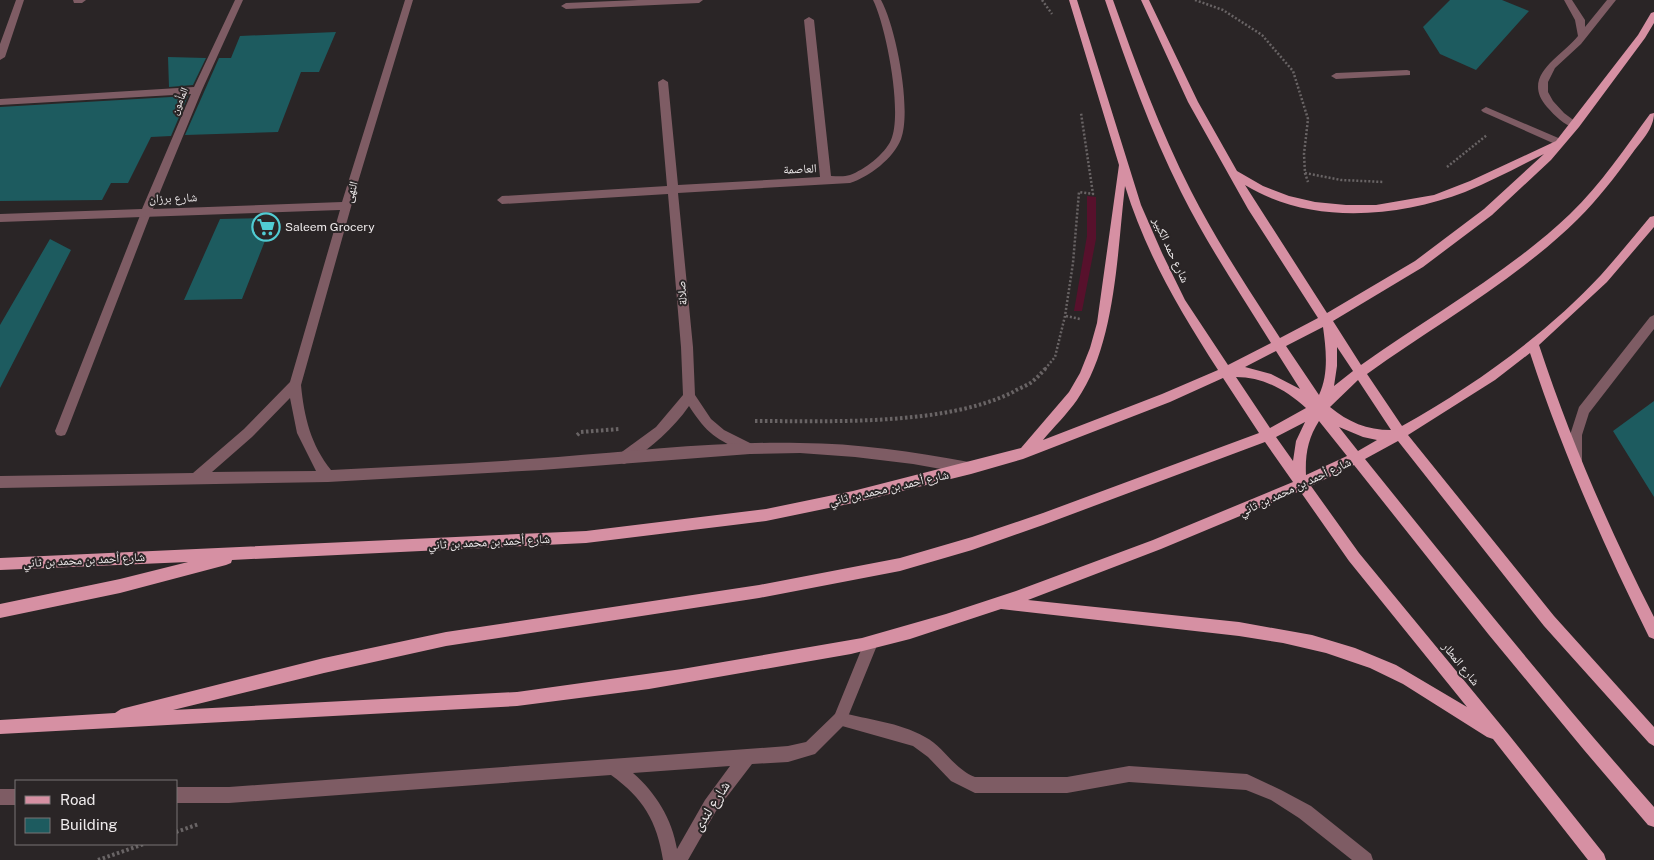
<svg xmlns="http://www.w3.org/2000/svg" width="1654" height="860" font-family="'Public Sans','Noto Naskh Arabic',sans-serif">
	<style>
		.green { fill: #57112c }
		.building { fill: #1d5b5f }
		.lines { fill: none; stroke-linecap: round; stroke-linejoin: round }
		.path-far1 { stroke: #696465; stroke-width: 2.5; stroke-dasharray: 2 2; stroke-linecap: butt }
		.path { stroke: #696465; stroke-width: 4; stroke-dasharray: 2.5 2.5; stroke-linecap: butt }
		.service { fill: #7e5c64; fill-rule: evenodd }
		.minor { fill: #7e5c64; fill-rule: evenodd }
		.primary { fill: #d690a3; fill-rule: evenodd }
		.labels { text-anchor: middle; stroke-width: 4; stroke-linejoin: round; paint-order: stroke }
		.far-street-label { font-size: 11px; fill: #efebec; stroke: #2a2526 }
		.street-label { font-size: 12px; fill: #efebec; stroke: #2a2526 }
		.poi-label { font-size: 12px; fill: #efebec; stroke: #2a2526; text-anchor: start }
		.near-street-label { font-size: 15px; fill: #efebec; stroke: #2a2526 }
	</style>
	<rect width="100%" height="100%" fill="#2a2526"/>
	<path class="green" d="M1087,196L1096,197V239L1082,311H1074L1087,236Z"/>
	<path class="building" d="M1450,0H1502L1529,11L1476,70L1440,54L1423,27Z
		M336,32L319,72H301L278,132L185,135L219,58H231L240,36Z
		M168,57L206,58L193,85L169,87Z
		M188,96L171,136L151,137L128,183H111L102,200L0,201V107Z
		M274,218L242,299L184,300L220,219Z
		M50,239L71,250L0,388V325Z
		M1654,401V497L1613,431Z"/>
	<g class="lines">
		<path class="path-far1" d="M1042,0L1052,14
			M1195,0L1223,10L1262,35L1293,71L1308,119L1304,154L1305,173L1308,182
			M1447,167L1487,135
			M1305,173L1341,180L1384,182
			M1066,316L1080,319
			M1045,369L1055,357L1065,316L1073,263L1079,192L1093,194L1081,113"/>
		<path class="path" d="M755,421C831,421 944,426 1013,392C1019,388 1027,386 1033,381C1038,377 1042,372 1047,367
			M577,435L581,432L619,429
			M176,832L199,824
			M98,860L144,844"/>
		<path class="service" d="M16,0H24L5,57L0,60V44Z
			M638,0H703L699,3L566,9L561,6L566,3Z
			M873,0H881C896,27 912,110 901,139C894,158 869,177 850,183L678,193L693,347L695,395L711,419L724,430L754,445L756,449L754,453L750,454L746,453C715,438 708,435 689,406C673,429 652,447 629,462L624,464L619,462L618,458L619,454L656,427L683,395L681,347L668,194L502,204L497,200L502,196L667,186L658,82L663,79L668,82L678,185L820,177L804,20L809,17L814,20L831,176C837,176 844,177 850,175C864,170 885,154 891,140C903,113 886,26 873,0Z
			M1407,70L1410,71V75L1336,79L1331,76L1336,73Z
			M1486,107L1563,140L1564,142L1559,146L1555,144L1483,112L1481,110Z
			M146,209L151,213L67,431L65,435L61,436L57,435L55,431L141,213Z
			M840,712C868,720 899,722 925,737C944,747 954,769 975,777H1067L1129,766L1247,774L1281,790L1311,806L1371,854L1373,860H1352L1299,818L1271,800L1246,790L1129,782L1067,793H975L951,781L928,757L913,746L835,724L833,719L835,714Z"/>
		<path class="minor" d="M73,0H86L82,3H74Z
			M235,0H243L202,90L153,209L342,202L405,0H413L358,182L301,385C304,417 311,445 331,470C407,466 482,463 558,457C638,451 720,441 800,443C857,443 913,452 969,462L974,464L975,468L974,472L969,474L913,464L855,457L800,453L750,454L541,470L328,482L0,488V476L193,473L244,429L290,382L340,210L0,222V214L142,209L191,94L0,105V99L194,87ZM290,398L297,433L316,471L212,472L252,437Z
			M1564,0H1572L1585,20V27L1607,0H1616L1581,44L1555,68L1548,82V92L1553,101L1564,113L1580,125L1575,128C1564,125 1555,116 1547,107C1520,76 1561,57 1578,36L1575,20Z
			M1654,315V329L1589,413L1582,435V461L1581,465L1576,467L1571,465L1570,461V435L1579,407L1650,317Z
			M871,636L876,638L878,643L845,724L815,754L788,762L752,764L716,811L688,860H663C657,821 643,798 611,775L229,803H176V787H229L788,746L806,742L835,714L866,638ZM730,766L705,800L677,849C672,819 656,793 633,773Z
			M0,789H16V805H0Z"/>
		<path class="primary" d="M1069,0H1077L1141,205L1162,253L1185,300L1228,365L1271,343C1240,293 1207,244 1181,192C1150,130 1127,65 1105,0H1113C1136,65 1160,130 1191,191C1217,242 1249,290 1280,338L1318,318L1248,209L1188,102L1141,0H1149L1198,102L1237,171L1263,186L1289,196L1315,202L1346,205H1376L1434,195L1470,181L1556,141L1638,35L1651,13L1654,12V23L1645,38L1579,127L1551,160L1492,215L1423,267L1333,321L1361,365C1431,315 1508,273 1570,214C1601,184 1625,148 1650,114L1654,113C1654,129 1641,141 1631,155C1615,177 1598,199 1578,219C1516,280 1438,323 1367,374L1402,426C1474,386 1545,335 1601,275C1618,256 1634,236 1650,217L1654,216V227L1607,282L1539,345C1570,439 1609,529 1654,617V639L1649,637C1603,544 1562,451 1530,353L1495,380L1408,435L1554,616L1654,727V746L1649,743L1544,626L1398,441L1365,459C1460,577 1554,694 1654,807V827L1648,825L1584,750L1489,635L1354,465L1311,486L1359,553L1509,735L1604,854L1606,860H1588L1493,739L1487,737L1403,684L1370,668L1326,653L1283,643L1239,636L1001,609L910,639L851,654L649,689L517,706L0,734V720L115,713L121,709L324,658L446,632L759,585L900,558L972,537L1043,513L1259,433L1223,378L1170,402L1023,459L971,474L853,503L766,521L586,543L232,560L231,563L226,565L120,593L0,618V604L120,579L188,562L0,570V558L586,531L766,509L853,491L1021,448L1069,392L1080,373L1090,348L1097,323L1119,165ZM1544,154L1484,209L1415,261L1327,313L1245,185C1310,225 1396,218 1465,192C1492,181 1518,167 1544,154ZM1125,186C1146,254 1180,311 1218,370L1162,394L1043,440C1054,427 1067,414 1077,400C1116,344 1117,252 1125,186ZM1323,327C1326,349 1329,374 1319,395L1286,346ZM1337,347L1353,371L1334,386L1337,366ZM1276,351L1300,389L1271,374L1245,367ZM1236,377C1263,377 1286,390 1306,408L1270,428ZM1358,380L1391,430C1367,430 1348,422 1330,407ZM1319,421L1347,456L1306,475C1305,455 1308,438 1319,421ZM1305,422L1296,441L1293,461L1276,437ZM1339,427L1363,437L1377,440L1358,451ZM1265,442L1293,482L1153,540L1016,591L946,614L862,638L682,669L517,692L173,710L324,673L446,646L759,598L900,571L972,550L1043,525ZM1300,491L1349,561L1467,707L1396,665L1355,648L1312,635L1239,622L1028,600L1161,549Z"/>
	</g>
	<defs>
		<g id="supermarket-ring" transform="scale(1.4375)"><circle r="9.5" fill="#2a2526" stroke="#51ccd3" stroke-width="1.5"/><path d="M-6-5.5h2.5l.6 2H6L4.5 2H-2.5L-4.4-4H-6ZM-1.5 3.2a1.3 1.3 0 1 0 .1 0ZM3 3.2a1.3 1.3 0 1 0 .1 0Z" fill="#51ccd3"/></g>
	</defs>
	<g fill-rule="evenodd">
		<use href="#supermarket-ring" x="266" y="227"/>
	</g>
	<g class="labels">
		<g class="far-street-label">
			<text transform="translate(179 101) rotate(-67)" y="4">المأمون</text>
		</g>
		<g class="street-label">
			<text transform="translate(800 169) rotate(-3)" y="4">العاصمة</text>
			<text transform="translate(351 192) rotate(-74)" y="4">النهى</text>
			<text transform="translate(173 198) rotate(-2)" y="4">شارع برزان</text>
			<text transform="translate(1171 250) rotate(65)" y="4">شارع حمد الكبير</text>
			<text transform="translate(682 293) rotate(-95)" y="4">صلالة</text>
			<text transform="translate(1295 487) rotate(-25)" y="4">شارع أحمد بن محمد بن ثاني</text>
			<text transform="translate(889 488) rotate(-13)" y="4">شارع أحمد بن محمد بن ثاني</text>
			<text transform="translate(489 542) rotate(-3)" y="4">شارع أحمد بن محمد بن ثاني</text>
			<text transform="translate(84 560) rotate(-3)" y="4">شارع أحمد بن محمد بن ثاني</text>
			<text transform="translate(1461 664) rotate(51)" y="4">شارع المطار</text>
		</g>
		<g class="poi-label">
			<text x="285" y="231">Saleem Grocery</text>
		</g>
		<g class="near-street-label">
			<text transform="translate(711 806) rotate(-57)" y="5">شارع لندى</text>
		</g>
	</g>
	<rect x="15" y="780" width="162" height="65" fill="#2a2526" stroke="#797475"/>
	<rect x="25" y="796" width="25" height="8" fill="#d690a3" stroke="#797475"/>
	<text x="60" y="805" font-size="15" fill="#efebec">Road</text>
	<rect x="25" y="818" width="25" height="15" fill="#1d5b5f" stroke="#797475"/>
	<text x="60" y="830" font-size="15" fill="#efebec">Building</text>
</svg>
